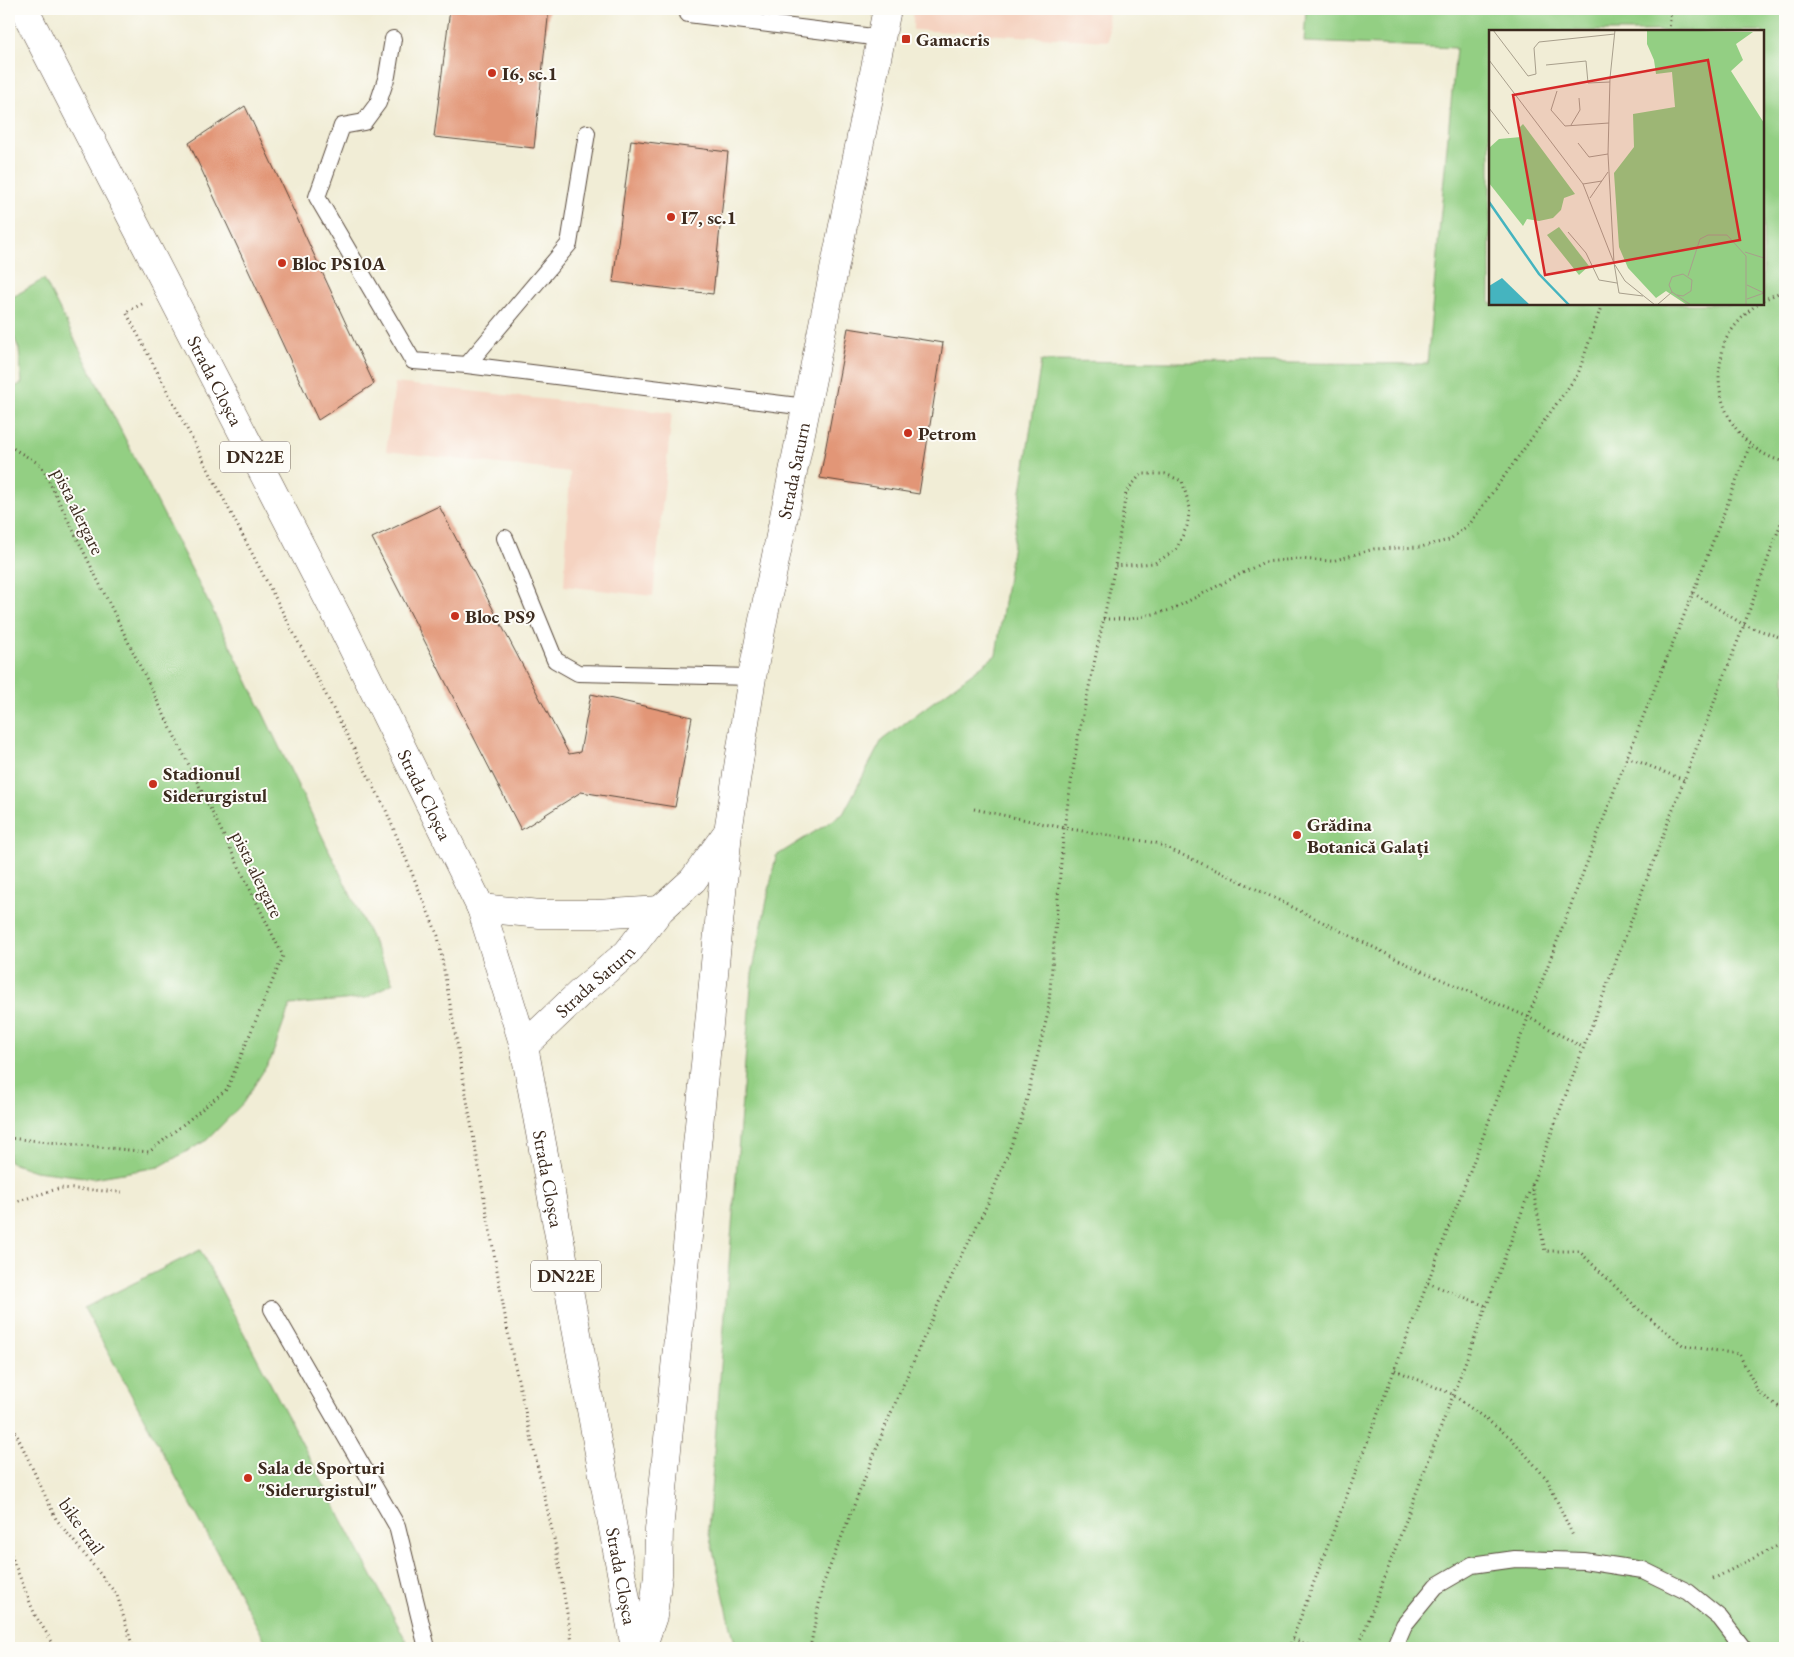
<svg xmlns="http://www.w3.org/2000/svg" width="1794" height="1657" font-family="'EB Garamond',serif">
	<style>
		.built { fill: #f5d3c1 }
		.green { fill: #93cf83; stroke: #677c50; fill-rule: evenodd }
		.building { fill: #e29677 }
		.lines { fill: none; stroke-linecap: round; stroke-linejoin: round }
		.service-casing { stroke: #56473a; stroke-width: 18 }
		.tertiary-casing { stroke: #56473a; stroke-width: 29 }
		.primary-casing { stroke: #56473a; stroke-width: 29 }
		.path { stroke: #56473a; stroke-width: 3; stroke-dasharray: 1 4; stroke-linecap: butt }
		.service { stroke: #fff; stroke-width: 16 }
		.tertiary { stroke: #fff; stroke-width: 28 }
		.primary { stroke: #fff; stroke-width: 28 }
		.poi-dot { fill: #c8321e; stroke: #fdfcf7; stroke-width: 2 }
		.labels { text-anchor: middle; stroke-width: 4; stroke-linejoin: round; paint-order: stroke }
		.shield { fill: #fdfcf7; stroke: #75695f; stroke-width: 1 }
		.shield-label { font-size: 18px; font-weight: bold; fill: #3b2a1e }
		.poi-label { font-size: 19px; font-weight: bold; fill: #3b2a1e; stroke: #fdfcf7; text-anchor: start }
		.street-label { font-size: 19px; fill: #3b2a1e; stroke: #fdfcf7 }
		.inset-river { fill: none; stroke: #45b4bf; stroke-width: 2.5 }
		.inset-road { fill: none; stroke: #a89f8c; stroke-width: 1 }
		.view { fill: #d62828; fill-opacity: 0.15; stroke: #d62828; stroke-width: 2.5 }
		.inset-edge { fill: none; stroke: #3b2a1e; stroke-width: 2.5 }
	</style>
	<rect width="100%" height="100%" fill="#fdfcf7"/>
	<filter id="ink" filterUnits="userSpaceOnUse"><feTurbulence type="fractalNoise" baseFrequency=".02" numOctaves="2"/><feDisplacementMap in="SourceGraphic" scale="10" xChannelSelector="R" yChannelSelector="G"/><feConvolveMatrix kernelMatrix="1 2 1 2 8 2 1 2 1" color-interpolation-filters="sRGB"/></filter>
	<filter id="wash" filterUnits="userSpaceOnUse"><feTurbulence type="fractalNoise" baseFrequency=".0096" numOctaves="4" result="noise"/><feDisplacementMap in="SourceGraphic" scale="20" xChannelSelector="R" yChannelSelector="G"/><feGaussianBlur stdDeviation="1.12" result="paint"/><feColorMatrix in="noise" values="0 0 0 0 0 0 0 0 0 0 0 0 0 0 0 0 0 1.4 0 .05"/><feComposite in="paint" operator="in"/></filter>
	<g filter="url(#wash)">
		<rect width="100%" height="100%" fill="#f1edd6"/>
		<path class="built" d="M913,9H1108L1109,41L913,30Z
			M395,383L672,413L653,596L564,586L570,472L386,451Z"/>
		<path class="green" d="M1306,9H1785V1648H736L708,1529L752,974L776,856L843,814L882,740L996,655L1041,361L1427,364L1456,48L1304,42ZM1490,31H1763V304H1490Z
			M44,279L233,651L393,983L366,998L290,1005L271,1059L243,1103L207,1140L159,1167L93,1178L35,1171L9,1162V390L22,383L19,349L9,325V299Z
			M200,1250L410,1648H269L84,1308Z"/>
		<g id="blocks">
			<path class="building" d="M450,9H549L534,148L434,137Z
				M245,106L374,384L318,420L189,143Z
				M631,140L728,152L713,294L613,282Z
				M848,328L943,343L919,494L820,478Z
				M439,506L569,754L580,752L591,694L692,717L675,807L581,792L521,830L372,538Z"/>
		</g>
	</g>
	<g filter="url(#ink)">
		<use href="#blocks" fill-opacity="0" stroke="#56473a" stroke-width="1"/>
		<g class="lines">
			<g class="service-casing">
				<path id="service" d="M689,9L688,14L881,38
					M393,39L387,76L378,103L364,122L342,126L317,197L413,361L467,365L806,407
					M467,365L569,244L587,133
					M505,538L555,660L578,673L752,677
					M272,1309L397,1526L427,1648
					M1394,1648L1404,1625L1436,1586L1472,1565L1515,1559L1584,1561L1643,1570L1688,1592L1720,1618L1743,1648"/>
			</g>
			<g class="tertiary-casing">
				<g id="tertiary">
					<path d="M481,908L540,914H597L660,910"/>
					<path id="s1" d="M524,1046L583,990L627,953L660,910L693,880L727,833"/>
					<path id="s2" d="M642,1648L653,1616L658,1575L659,1530L728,832L752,677L764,615L887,9"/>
				</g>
			</g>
			<g class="primary-casing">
				<g id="primary">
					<path id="s3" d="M24,9L339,620L481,908L524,1046L635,1648"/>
				</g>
			</g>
			<path class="path" d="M1669,31L1671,9
				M1763,300L1785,290
				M142,304L126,312L385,808L438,936L510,1344L556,1548L573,1648
				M1757,304C1744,315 1733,326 1725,341C1723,347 1722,354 1721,360C1711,404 1741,452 1785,462
				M9,446L41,465L283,956L227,1089L149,1152L9,1138
				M1693,593L1744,625L1785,639
				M1103,619H1131L1171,610L1264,562L1297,559L1332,561L1374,549L1421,547L1449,540L1469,525L1578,374L1602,304
				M1627,757L1684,780
				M974,809L1064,828L1156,843L1238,880L1415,968L1528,1017L1584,1048
				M1532,1185L1545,1251H1579L1637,1308L1684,1346L1739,1354L1759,1393L1785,1411
				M9,1204L60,1188L122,1192
				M1428,1283L1486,1306
				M1395,1370L1452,1394L1511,1438L1547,1479L1573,1536
				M9,1418L56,1519L117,1595L133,1648
				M9,1550L35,1615L56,1648
				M1713,1579L1785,1542
				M1293,1639L1316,1648
				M9,1640L14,1648
				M810,1648L823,1584L887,1422L940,1300L988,1203L1022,1118L1048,1013L1064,828L1078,738L1115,566L1126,492L1141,474H1165L1182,481L1190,508L1187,526L1176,550L1155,563L1115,566
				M1289,1648L1627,757L1693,593L1750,445
				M1358,1648L1684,780L1744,625L1785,512"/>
			<use href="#service" class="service"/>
			<use href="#tertiary" class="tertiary"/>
			<use href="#primary" class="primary"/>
		</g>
	</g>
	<g class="poi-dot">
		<rect x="901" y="34" width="10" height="10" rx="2.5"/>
		<circle cx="492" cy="73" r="5"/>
		<circle cx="671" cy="217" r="5"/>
		<circle cx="282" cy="263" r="5"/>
		<circle cx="908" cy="433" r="5"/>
		<circle cx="455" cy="616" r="5"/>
		<circle cx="153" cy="784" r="5"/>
		<circle cx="1297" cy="835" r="5"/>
		<circle cx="248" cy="1478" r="5"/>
	</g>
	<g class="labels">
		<g class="shield">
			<rect x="220" y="441.5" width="70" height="31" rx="4"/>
			<rect x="531" y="1260.5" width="70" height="31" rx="4"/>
		</g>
		<g class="shield-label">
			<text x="255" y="463">DN22E</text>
			<text x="566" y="1282">DN22E</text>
		</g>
		<g class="poi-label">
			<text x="916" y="46">Gamacris</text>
			<text x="502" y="80">I6, sc.1</text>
			<text x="681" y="224">I7, sc.1</text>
			<text x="292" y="270">Bloc PS10A</text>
			<text x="918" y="440">Petrom</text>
			<text x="465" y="623">Bloc PS9</text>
			<text x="163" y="780">Stadionul<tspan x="163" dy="22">Siderurgistul</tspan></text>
			<text x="1307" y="831">Grădina<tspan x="1307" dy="22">Botanică Galați</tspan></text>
			<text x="258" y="1474">Sala de Sporturi<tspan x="258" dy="22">"Siderurgistul"</tspan></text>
		</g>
		<g class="street-label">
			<text dy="7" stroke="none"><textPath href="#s3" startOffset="418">Strada Cloșca</textPath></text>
			<text dy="7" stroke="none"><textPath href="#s2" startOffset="1189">Strada Saturn</textPath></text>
			<text transform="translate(79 511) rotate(64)" y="7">pista alergare</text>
			<text dy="7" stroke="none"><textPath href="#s3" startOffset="882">Strada Cloșca</textPath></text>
			<text transform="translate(258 874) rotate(64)" y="7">pista alergare</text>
			<text dy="7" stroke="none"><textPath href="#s1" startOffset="96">Strada Saturn</textPath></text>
			<text dy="7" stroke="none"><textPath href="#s3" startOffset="1288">Strada Cloșca</textPath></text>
			<text transform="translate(82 1526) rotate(55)" y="7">bike trail</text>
			<text dy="7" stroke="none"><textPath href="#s3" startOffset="1692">Strada Cloșca</textPath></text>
		</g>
	</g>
	<g transform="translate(1489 30)">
		<rect width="275" height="275" fill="#f1edd6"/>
		<path d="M158,0L264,2L247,14L254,30L242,41L275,93V275H198L177,261L167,268L139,238L130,217L125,143L145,117L144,84L186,77L183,42L167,44L165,30L158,14ZM34,94L86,164L75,168L72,180L64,188L50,191L38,189L34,196L0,153V118L10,109L32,107L30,98ZM70,197L100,236L90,245L58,205Z" fill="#93cf83"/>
		<path d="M13,248L41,275H0V256Z" fill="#45b4bf"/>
		<path class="inset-river" d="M0,172L50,244L80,275"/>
		<path class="inset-road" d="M4,0L39,46L47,44L45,18L50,12L126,4M0,30L94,154L125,233L130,263L154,266M57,35L97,31L99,53L121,52M68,61L62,80L76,96L120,93M0,78L20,104M82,95L91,80L90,68M89,113L100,127L119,124M94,154L113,151M101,168L119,142M79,202L97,223L110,250L128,253M256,222L275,228M125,233L119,124L121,48L126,0M126,235L136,251L166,275M199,246L211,209L219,205H238L257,226V275M258,255L275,263M188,265L194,266L202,261L203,250L194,244L183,247L180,255L183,262L202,275M258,269L275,263M168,275L183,262"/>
		<path class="view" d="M219,30L251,210L56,245L24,65Z"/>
		<rect width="275" height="275" class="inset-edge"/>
	</g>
	<rect width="1794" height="1657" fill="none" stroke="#fdfcf7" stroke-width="30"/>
</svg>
